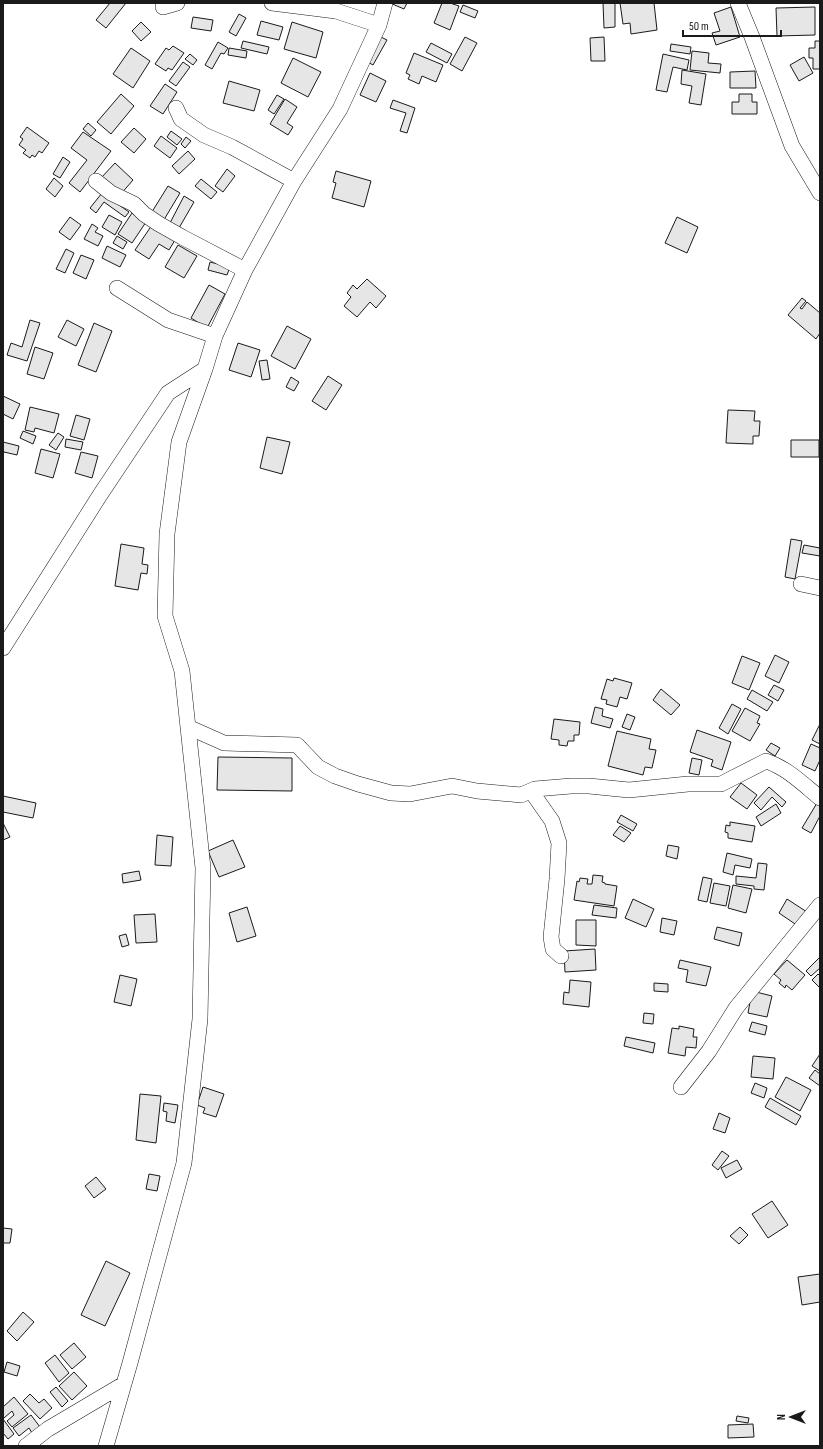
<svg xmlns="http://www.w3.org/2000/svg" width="823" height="1449" font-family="'Sofia Sans Condensed',sans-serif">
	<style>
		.building { fill: #e6e6e6; stroke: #1a1a1a }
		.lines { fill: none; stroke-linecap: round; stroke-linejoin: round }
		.minor-casing { stroke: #1a1a1a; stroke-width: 16 }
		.minor { stroke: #fff; stroke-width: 15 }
	</style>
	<rect width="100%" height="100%" fill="#fff"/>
	<path class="building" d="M110,3H126L106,28L96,20Z
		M390,3H407L404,9Z
		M442,3H450L459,6L450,30L434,23Z
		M603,3H615V27L604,28Z
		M620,3H654L657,30L631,34L630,23L623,24Z
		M463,5L478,11L475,18L460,12Z
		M731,7L740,37L716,45L712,33L720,31L714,13Z
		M815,7V35L777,36L776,8Z
		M239,14L246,18L236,36L229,32Z
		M193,17L213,20L211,31L191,28Z
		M261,21L283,27L279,40L257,35Z
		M141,22L151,32L141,41L132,31Z
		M292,22L323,32L316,58L284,49Z
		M379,36L387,40L373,65L366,61Z
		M465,37L477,43L462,71L450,64Z
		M604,37L605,61H591L590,38Z
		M243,41L269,47L267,54L241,48Z
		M815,41H820V69H813V58H809V48H815Z
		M218,42L228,48L224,54L221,53L212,69L205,65Z
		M431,43L452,54L447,63L426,52Z
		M671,44L691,47L690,54L670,51Z
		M173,46L184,53L172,70L168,68L166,71L155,64L166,48L169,50Z
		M131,48L150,61L133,88L113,74Z
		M229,48L247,51L246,58L228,55Z
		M692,51L709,53L708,63L721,64L720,73L690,70Z
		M414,53L443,65L436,82L422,76L419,84L408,79L410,75L406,73Z
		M190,54L197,60L193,65L185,59Z
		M663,54L689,60L687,70L673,67L667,92L656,90Z
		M804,57L813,73L799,81L790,65Z
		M293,58L321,72L308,97L281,83Z
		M183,62L190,67L176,86L169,81Z
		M682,70L706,74L701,105L689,103L692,86L681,84Z
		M755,71L756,88H730V72Z
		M370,73L386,81L376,102L360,95Z
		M229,81L260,90L254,111L223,103Z
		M165,84L177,92L163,114L150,106Z
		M121,94L134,106L111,134L97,122Z
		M739,94H752V102H757V114H732V102H739Z
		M277,95L284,99L274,114L268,110Z
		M285,99L297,107L287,123L293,127L288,135L270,124Z
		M393,100L415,108L407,133L400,131L406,113L390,108Z
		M88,123L96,130L91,136L83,129Z
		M27,127L49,143L42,153L39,151L35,157L32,155L30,158L23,153L26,150L19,145L23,139L20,137Z
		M134,128L146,139L134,153L121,142Z
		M171,131L182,139L177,145L167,137Z
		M83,132L111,151L80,192L69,183L87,160L71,148Z
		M161,136L177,148L170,158L154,146Z
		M186,137L191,141L185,148L181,144Z
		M188,151L195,159L179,174L172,166Z
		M63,157L70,162L60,178L53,174Z
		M115,163L133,180L120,195L101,178Z
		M227,169L235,176L223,192L215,186Z
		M336,171L371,181L364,207L332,198L336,183L333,182Z
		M54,178L63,186L55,197L46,189Z
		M201,179L217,192L211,199L195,186Z
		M168,186L180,193L162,223L150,215Z
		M102,193L129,212L125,217L104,202L96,213L90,208Z
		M184,196L194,202L179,228L170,223Z
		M132,213L146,222L132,243L118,234Z
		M109,215L122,222L115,235L102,227Z
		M70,217L81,225L70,240L59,232Z
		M677,217L698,227L687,253L665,243Z
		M92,224L98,228L95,232L103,236L98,246L84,239Z
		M152,225L175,240L169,250L159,244L149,259L135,250Z
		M117,236L127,242L123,249L113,243Z
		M178,245L197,256L184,278L165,267Z
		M107,246L126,255L120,267L102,258Z
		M66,249L74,253L65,273L56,269Z
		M81,255L94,260L86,279L73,273Z
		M210,262L230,267L227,275L208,270Z
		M367,279L386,296L376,308L370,302L357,317L344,306L351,297L347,293L353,285L357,289Z
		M209,285L225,294L207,328L191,318Z
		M802,298L806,301L800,308L802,309L807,302L820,313V333L816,339L788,315Z
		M30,320L40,323L27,361L7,355L11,343L22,347Z
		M67,320L84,329L76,346L58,337Z
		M94,323L112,331L96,372L78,365Z
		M287,326L311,339L295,369L271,356Z
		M238,343L260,350L251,377L229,370Z
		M35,347L53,353L44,379L27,374Z
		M267,360L270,379L262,380L259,361Z
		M328,376L342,385L326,410L312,401Z
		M291,377L299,382L294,391L286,387Z
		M3,396L20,404L13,419L3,414Z
		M30,407L59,414L54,433L35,428L34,432L25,430Z
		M728,410L755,411L754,421H760L759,436H753V444L726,443Z
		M76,415L90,419L84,440L70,436Z
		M23,431L36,436L33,444L20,438Z
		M58,433L64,437L56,450L49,445Z
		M267,437L290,442L282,474L260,468Z
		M66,439L83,442L81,450L65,447Z
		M791,440H819V457H791Z
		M3,442L19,446L17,455L4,452L3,455Z
		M41,449L60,454L53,478L35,473Z
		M81,452L98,456L92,478L75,473Z
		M791,539L802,541L795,579L785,577Z
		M121,544L144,548L142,564L148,565L147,574L141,573L138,590L115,586Z
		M804,545L820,548V556L802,553Z
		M775,655L789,662L779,683L765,676Z
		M742,656L760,663L749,690L732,683Z
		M614,678L632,683L627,699L620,697L617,707L606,704L607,700L601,699L607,679L613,681Z
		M774,685L784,690L778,701L768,695Z
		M661,689L680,705L671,715L653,700Z
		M752,690L773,702L767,711L747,699Z
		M732,704L741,709L728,734L719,728Z
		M595,707L603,709L602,716L613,719L610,728L591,723Z
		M745,708L760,716L757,723L760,724L750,741L732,731Z
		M627,714L635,717L630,730L622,727Z
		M554,719L580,722L579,735H574V741H568L567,746L559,745V740L551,739Z
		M820,724V744L812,740Z
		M697,730L731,742L722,770L711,766L713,760L690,752Z
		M617,731L651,739L649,749L656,750L652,768L645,767L643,775L608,766Z
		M771,743L780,748L775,756L766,750Z
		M811,744L820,748V760L815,771L802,765Z
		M218,757L292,758V791L217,790Z
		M692,758L702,760L699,775L689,773Z
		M741,783L757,795L747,809L730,797Z
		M769,787L786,802L782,807L772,797L761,810L754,803Z
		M3,796L36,803L33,818L3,812Z
		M817,803L820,805V816L811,833L802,828Z
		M776,804L781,813L761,826L756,817Z
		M621,815L637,824L633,831L617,822Z
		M730,822L755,826L752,842L728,838V833L725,832L726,825L730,826Z
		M3,823L10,837L3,840Z
		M620,826L631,833L624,842L613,835Z
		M157,835L173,837L171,866L155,865Z
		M233,840L245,867L219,877L208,851Z
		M668,845L679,847L677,859L666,856Z
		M727,853L752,859L750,868L735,865L733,875L723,872Z
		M758,863L767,864L764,890L754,889V886L736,884V876L756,878Z
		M139,871L141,880L123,883L122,874Z
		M593,875L603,876L602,882L605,883V884L617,886L614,906L574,900L577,881L579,882L580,878L588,879L587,884H592Z
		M703,877L712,879L707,902L698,900Z
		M714,883L730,886L726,906L710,903Z
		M733,885L752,889L746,913L728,908Z
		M633,899L654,909L646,927L625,918Z
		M787,899L807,912L798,926L779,913Z
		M594,905L617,908L616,918L592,915Z
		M247,907L256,936L237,942L229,913Z
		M155,914L157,942L136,943L134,915Z
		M662,918L677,921L674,935L660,932Z
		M576,920H596V946L576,945Z
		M717,927L742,933L739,946L714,939Z
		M126,934L129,945L122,947L119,936Z
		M595,949L596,970L565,972L564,951Z
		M820,957V968L811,976L806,971Z
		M680,960L711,967L706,986L686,982L688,970L678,968Z
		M787,960L805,975L792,990L786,985L785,988L779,983L781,980L774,974Z
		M818,974L820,976V988L812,980Z
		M120,975L137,979L131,1006L114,1002Z
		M570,980L591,982L589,1007L563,1004L564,992L569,993Z
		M654,983L668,984V992L654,991Z
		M752,991L772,996L767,1017L748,1013Z
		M644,1013L654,1014L653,1024L643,1023Z
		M752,1022L767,1026L765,1035L749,1031Z
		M679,1026L694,1029L693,1037H697L696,1048L686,1047L685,1056L668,1053L672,1028L679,1029Z
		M626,1037L655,1043L653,1053L624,1046Z
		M820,1054V1071L812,1066Z
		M753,1056L775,1058L773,1079L751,1077Z
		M815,1070L820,1074V1086L809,1078Z
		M786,1077L811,1090L800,1111L775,1097Z
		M755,1083L767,1088L764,1098L751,1093Z
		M203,1087L224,1094L216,1117L203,1113L205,1108L197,1105Z
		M140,1094L161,1096L156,1143L136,1140Z
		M770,1098L801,1116L796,1125L765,1107Z
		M164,1103L178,1105L175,1123L166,1121L167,1112L163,1111Z
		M719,1113L730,1118L725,1133L713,1129Z
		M722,1151L729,1156L718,1170L712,1165Z
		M737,1160L742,1169L726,1178L721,1168Z
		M149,1174L160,1176L157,1191L146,1189Z
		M96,1177L106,1189L94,1198L85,1186Z
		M772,1201L788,1225L768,1238L752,1214Z
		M740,1227L748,1235L739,1244L730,1236Z
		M3,1228L12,1229L10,1243H3Z
		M106,1261L130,1273L105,1326L81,1315Z
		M820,1274V1302L802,1305L798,1277Z
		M23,1312L34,1322L17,1341L7,1331Z
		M74,1343L86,1357L72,1369L60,1355Z
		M55,1355L69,1373L59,1382L45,1363Z
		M7,1362L20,1366L17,1376L4,1372Z
		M74,1372L87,1386L72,1400L59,1386Z
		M56,1387L68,1401L62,1407L50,1392Z
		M30,1394L39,1403L44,1399L52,1408L40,1419L23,1401Z
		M14,1397L28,1414L12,1427L7,1421L14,1415L12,1411L4,1418L3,1416V1407Z
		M31,1415L40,1427L32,1433L29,1428L19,1436L13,1428Z
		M737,1416L749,1418L748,1423L736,1421Z
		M3,1419L14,1434L8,1439L3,1433Z
		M753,1424L754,1437L728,1438V1425Z"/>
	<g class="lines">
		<g class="minor-casing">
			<path id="minor" d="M272,3L336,11L379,25
				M738,3L752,37L792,146L820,193
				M163,7L177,3
				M176,108L181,119L204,135L232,147L294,181
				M96,181L111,193L134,204L144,214L159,224L182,237L245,270
				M117,288L168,320L215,336
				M801,584L820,588
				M3,648L100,495L168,393L205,369
				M188,727L224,743L297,745L318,767L335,776L358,784L391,793L410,794L452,786L477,791L521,795L535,789L571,786H589L629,790L688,784H721L766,761C787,768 803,784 820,798
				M531,791L552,821L559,843L557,879L551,937L553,949L561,956
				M681,1087L709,1051L736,1008L820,905
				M26,1446L48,1429L124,1384
				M106,1446L130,1363L184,1163L200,1019L203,868L182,671L165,616L167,534L179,442L205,369L215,336L245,270L294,181L340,109L379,25L385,3"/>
		</g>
		<use href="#minor" class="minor"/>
	</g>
	<rect width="823" height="1449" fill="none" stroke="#1a1a1a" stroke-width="8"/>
	<g transform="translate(791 1417) rotate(270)" stroke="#ffffff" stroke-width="3" paint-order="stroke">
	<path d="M0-3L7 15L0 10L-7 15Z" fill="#1a1a1a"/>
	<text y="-6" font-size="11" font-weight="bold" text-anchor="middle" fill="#1a1a1a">N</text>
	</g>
	<path d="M683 30v6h98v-6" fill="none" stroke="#1a1a1a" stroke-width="2"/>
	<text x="689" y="30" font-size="12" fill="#1a1a1a" stroke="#ffffff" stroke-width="3" paint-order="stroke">50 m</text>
</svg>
